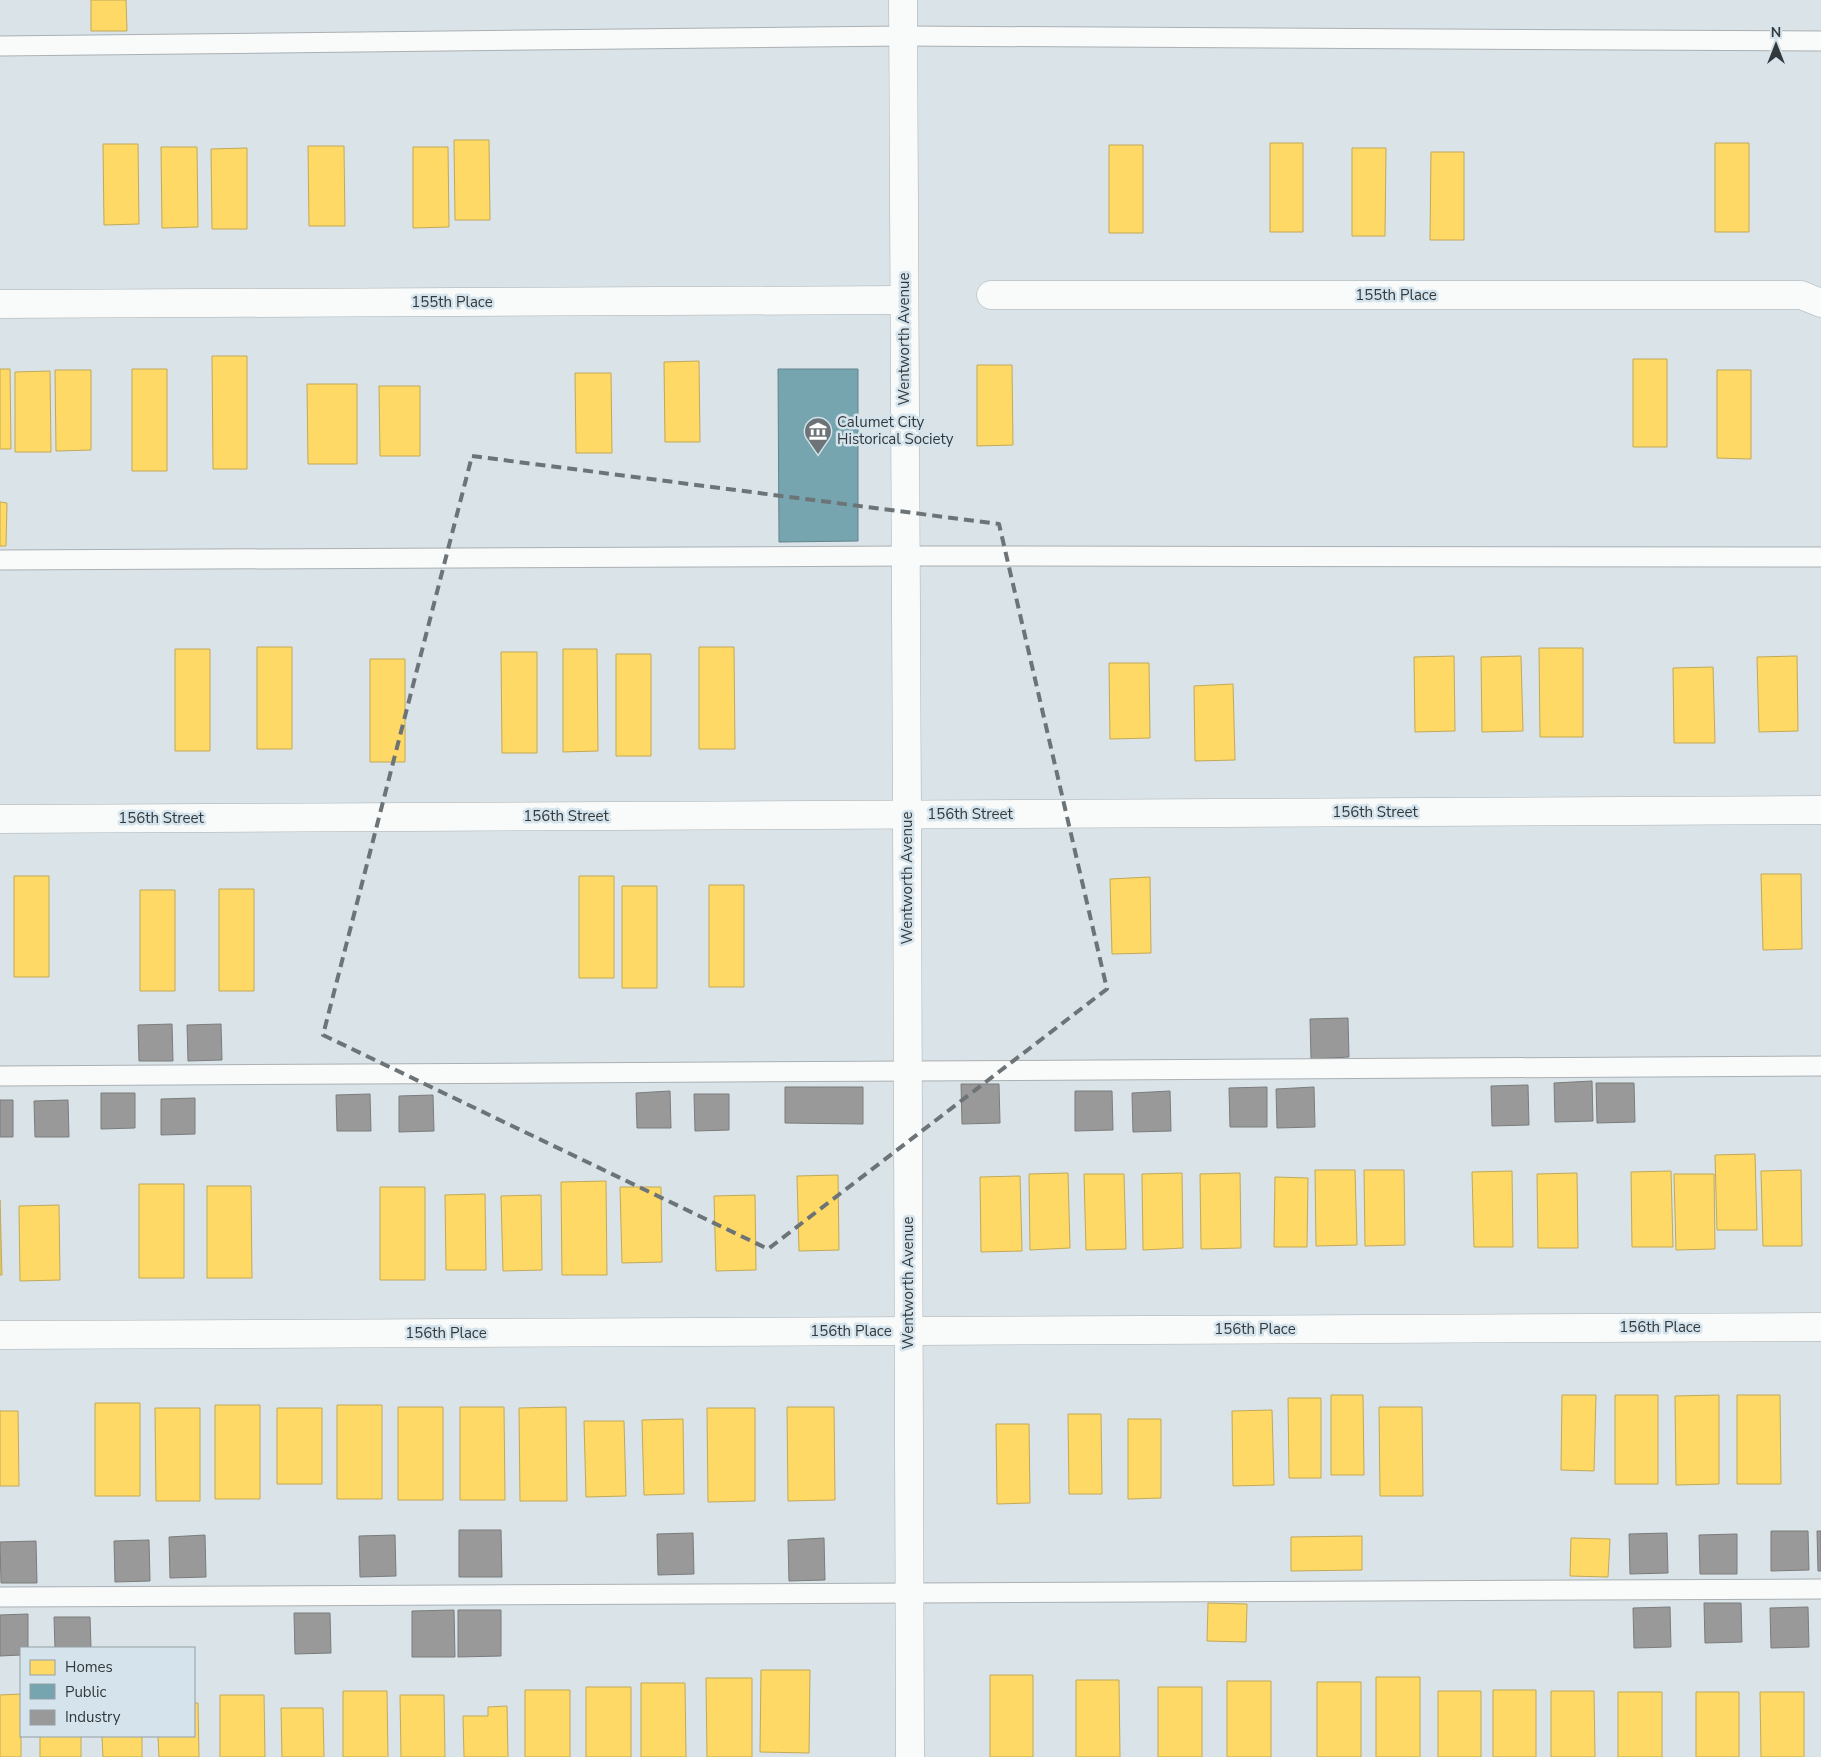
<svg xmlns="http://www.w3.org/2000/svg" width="1821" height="1757" font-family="'Nunito Sans',sans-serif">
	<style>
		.homes { fill: #ffd966; stroke: #c2a959 }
		.public { fill: #76a5af; stroke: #62848c }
		.industry { fill: #999; stroke: #7a7c7d }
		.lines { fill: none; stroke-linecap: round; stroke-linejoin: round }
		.service-casing { stroke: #aab0b3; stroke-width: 21 }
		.minor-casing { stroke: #aab0b3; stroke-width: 29 }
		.tertiary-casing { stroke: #aab0b3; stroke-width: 29 }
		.service { stroke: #f9fbfb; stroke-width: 19 }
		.minor { stroke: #f9fbfb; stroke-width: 28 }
		.tertiary { stroke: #f9fbfb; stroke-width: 28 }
		.marked { fill: none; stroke: #6d7477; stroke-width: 4; stroke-dasharray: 10 6; stroke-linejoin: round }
		.labels { text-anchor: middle; stroke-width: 5; stroke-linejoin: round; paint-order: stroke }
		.street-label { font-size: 15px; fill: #32383b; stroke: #d5e4ec }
		.poi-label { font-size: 15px; fill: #32383b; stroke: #d5e4ec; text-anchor: start }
	</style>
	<rect width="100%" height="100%" fill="#dae3e7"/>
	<path class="homes" d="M91,0H126L127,31H91Z
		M454,140H489L490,220H455Z
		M1270,143H1303V232H1270Z
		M1715,143H1749V232H1715Z
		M103,144H138L139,224L104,225Z
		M1109,145H1143V233H1109Z
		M308,146H344L345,226H309Z
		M161,147H197L198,227L162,228Z
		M413,147H448L449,227L413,228Z
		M247,148V229H212L211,149Z
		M1352,148H1386L1385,236H1352Z
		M1431,152H1464V240H1430Z
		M212,356H247V469H213Z
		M1633,359H1667V447H1633Z
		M699,361L700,442H665L664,362Z
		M977,365H1012L1013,445L977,446Z
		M0,369H10L11,449H0Z
		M132,369H167V471H132Z
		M55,370H91V450L56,451Z
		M1717,370H1751V459L1717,458Z
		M50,371L51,452H15V372Z
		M575,373H611L612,453H576Z
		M307,384H357V464H308Z
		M379,386H420V456H380Z
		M0,502L7,503L6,546H0Z
		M257,647H292V749H257Z
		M699,647H734L735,749H699Z
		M1539,648H1583V737H1540Z
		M175,649H210V751H175Z
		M563,649H597L598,751L563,752Z
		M501,652H537V753H502Z
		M616,654H651V756H616Z
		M1454,656L1455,731L1415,732L1414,657Z
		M1521,656L1523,731L1482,732L1481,657Z
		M1797,656L1798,731L1759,732L1757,657Z
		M370,659H405V762H370Z
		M1109,663H1149L1150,738L1110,739Z
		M1713,667L1715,743H1674L1673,668Z
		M1233,684L1235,760L1195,761L1194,686Z
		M1761,874H1801L1802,949L1763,950Z
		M14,876H49V977H14Z
		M579,876H614V978H579Z
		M1150,877L1151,953L1112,954L1110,879Z
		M709,885H744V987H709Z
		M622,886H657V988H622Z
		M219,889H254V991H219Z
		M140,890H175V991H140Z
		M1755,1154L1757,1230H1717L1715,1155Z
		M1315,1170H1355L1357,1245L1316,1246Z
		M1364,1170H1404L1405,1245L1365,1246Z
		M1801,1170L1802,1246H1763L1761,1171Z
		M1512,1171L1513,1247H1474L1472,1172Z
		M1671,1171L1673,1247H1632L1631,1172Z
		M1068,1173L1070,1248L1030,1250L1029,1174Z
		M1182,1173L1183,1248L1143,1250L1142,1174Z
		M1240,1173L1241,1248L1201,1249L1200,1174Z
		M1577,1173L1578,1248H1538L1537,1174Z
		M1084,1174H1124L1126,1249L1086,1250Z
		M1674,1174H1714L1715,1249L1676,1250Z
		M838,1175L839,1250L799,1251L797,1176Z
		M1020,1176L1022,1251L981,1252L980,1177Z
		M1275,1177L1308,1178L1307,1247H1274Z
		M606,1181L607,1275H562L561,1182Z
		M139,1184H184V1278H139Z
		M207,1186H251L252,1278H207Z
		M380,1187H425V1280H380Z
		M620,1187H661L662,1262L622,1263Z
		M485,1194L486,1270H446L445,1195Z
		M541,1195L542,1270L503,1271L501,1196Z
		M755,1195L756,1270L716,1271L714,1196Z
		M0,1200L2,1275H0Z
		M59,1205L60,1280L20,1281L19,1206Z
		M1331,1395H1363L1364,1475H1331Z
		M1562,1395H1596L1594,1471L1561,1470Z
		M1615,1395H1658V1484H1615Z
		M1719,1395V1484L1676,1485L1675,1396Z
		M1737,1395H1780L1781,1484H1737Z
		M1288,1398H1321V1478H1289Z
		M95,1403H140V1496H95Z
		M215,1405H260V1499H215Z
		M337,1405H382V1499H337Z
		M398,1407H443V1500H398Z
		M460,1407H504L505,1500H460Z
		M566,1407L567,1501H520L519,1408Z
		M787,1407H834L835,1500L788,1501Z
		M1379,1407H1422L1423,1496H1380Z
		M155,1408H200V1501H156Z
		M277,1408H322V1484H277Z
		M707,1408H755V1501L708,1502Z
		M1272,1410L1274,1485L1233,1486L1232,1411Z
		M0,1411H18L19,1486H0Z
		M1068,1414H1101L1102,1494H1069Z
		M683,1419L684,1494L644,1495L642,1420Z
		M1128,1419H1161V1498L1128,1499Z
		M584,1421H624L626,1496L586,1497Z
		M996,1424H1029L1030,1503L997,1504Z
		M1362,1536V1570L1291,1571V1537Z
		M1571,1538L1610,1539L1608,1577L1570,1576Z
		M1208,1603L1247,1604L1246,1642L1207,1641Z
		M761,1670H810L809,1753L760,1752Z
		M990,1675H1033V1757H990Z
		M1376,1677H1420V1757H1376Z
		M706,1678H752V1757H707Z
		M1076,1680H1119L1120,1757H1076Z
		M1227,1681H1271V1757H1227Z
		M1317,1682H1361V1757H1317Z
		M641,1683H685L686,1757H641Z
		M586,1687H631V1757H586Z
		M1158,1687H1202V1757H1158Z
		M525,1690H570V1757H525Z
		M1493,1690H1536V1757H1493Z
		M343,1691H387L388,1757H343Z
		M1438,1691H1481V1757H1438Z
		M1551,1691H1594L1595,1757H1551Z
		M1618,1692H1662V1757H1618Z
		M1696,1692H1739V1757H1696Z
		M1760,1692H1804V1757H1761Z
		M21,1694V1757H0V1695Z
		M220,1695H264L265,1757H220Z
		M400,1695H444L445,1757H401Z
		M194,1703H198L199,1757H159L158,1736H194Z
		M507,1706L508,1757H464L463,1716H488V1707Z
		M281,1708H323L324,1757H282Z
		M40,1736H81V1757H40Z
		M102,1736H142V1757H103Z"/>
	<path class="public" d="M778,369H858V541L779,542Z"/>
	<path class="industry" d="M1348,1018L1349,1057L1311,1059L1310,1019Z
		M172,1024L173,1061H139L138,1025Z
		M221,1024L222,1060L188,1061L187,1025Z
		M1592,1081L1593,1121L1555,1122L1554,1083Z
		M1596,1083H1634L1635,1122L1597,1123Z
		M961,1084H999L1000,1123L962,1124Z
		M1528,1085L1529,1125L1492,1126L1491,1086Z
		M785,1087H863V1124L785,1123Z
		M1267,1087V1127H1230L1229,1088Z
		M1314,1087L1315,1127L1277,1128L1276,1089Z
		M670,1091L671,1128H637L636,1093Z
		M1075,1091H1112L1113,1130L1075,1131Z
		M1170,1091L1171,1131L1133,1132L1132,1093Z
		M101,1093H135V1128L101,1129Z
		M370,1094L371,1131H337L336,1095Z
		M694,1094H729V1130L695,1131Z
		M433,1095L434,1131L399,1132V1096Z
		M195,1098V1134L161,1135V1099Z
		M0,1100H13V1137H0Z
		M68,1100L69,1137H35L34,1101Z
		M459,1530H501L502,1577H459Z
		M1771,1531H1808L1809,1570L1771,1571Z
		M1817,1531H1821V1571H1818Z
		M693,1533L694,1574L658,1575L657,1534Z
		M1667,1533L1668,1573L1630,1574L1629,1534Z
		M1737,1534V1574H1700L1699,1535Z
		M205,1535L206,1577L170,1578L169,1537Z
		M395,1535L396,1576L360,1577L359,1536Z
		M824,1538L825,1580L789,1581L788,1540Z
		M149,1540L150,1581L115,1582L114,1541Z
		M36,1541L37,1583H1L0,1542Z
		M1704,1603H1741L1742,1642L1705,1643Z
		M1670,1607L1671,1647L1634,1648L1633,1608Z
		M1808,1607L1809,1647L1771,1648L1770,1608Z
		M454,1610L455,1657H412V1611Z
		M458,1610H501V1656L458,1657Z
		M294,1613H330L331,1653L295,1654Z
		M28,1614V1648H21V1655L0,1656V1615Z
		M54,1617H90L91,1648H55Z"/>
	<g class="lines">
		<g class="service-casing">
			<path id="service" d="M0,46L903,36L1821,41
				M0,560L906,556L1821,557
				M0,1076L1821,1066
				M0,1597L1821,1589"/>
		</g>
		<g class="minor-casing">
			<path id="minor" d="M991,295H1801L1821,303
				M0,304L904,300
				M0,819L1821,810
				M0,1335L1821,1327"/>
		</g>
		<g class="tertiary-casing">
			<path id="tertiary" d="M903,0L907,814L910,1757"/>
		</g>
		<use href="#service" class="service"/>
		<use href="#minor" class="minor"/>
		<use href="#tertiary" class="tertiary"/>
	</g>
	<path class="marked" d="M472,456L999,524L1107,989L768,1249L323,1035Z"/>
	<defs>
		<g id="museum-pin" transform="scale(1.4375)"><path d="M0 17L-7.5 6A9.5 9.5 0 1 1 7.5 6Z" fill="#6d7477" stroke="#d5e4ec"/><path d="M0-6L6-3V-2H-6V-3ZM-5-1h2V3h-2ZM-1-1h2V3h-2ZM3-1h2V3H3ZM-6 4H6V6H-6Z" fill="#fff"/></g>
	</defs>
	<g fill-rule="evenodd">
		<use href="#museum-pin" x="818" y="431"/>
	</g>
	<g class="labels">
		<g class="street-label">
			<text x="1396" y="300">155th Place</text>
			<text x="452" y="307">155th Place</text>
			<text transform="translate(904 339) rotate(-90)" y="5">Wentworth Avenue</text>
			<text x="1375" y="817">156th Street</text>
			<text x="970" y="819">156th Street</text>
			<text x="566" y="821">156th Street</text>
			<text x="161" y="823">156th Street</text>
			<text transform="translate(907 878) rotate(-90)" y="5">Wentworth Avenue</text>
			<text transform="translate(908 1283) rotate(-90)" y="5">Wentworth Avenue</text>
			<text x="1660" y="1332">156th Place</text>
			<text x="1255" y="1334">156th Place</text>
			<text x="851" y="1336">156th Place</text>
			<text x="446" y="1338">156th Place</text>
		</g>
		<g class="poi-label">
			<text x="837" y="427">Calumet City<tspan x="837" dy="17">Historical Society</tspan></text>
		</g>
	</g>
	<rect x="20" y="1647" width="175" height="90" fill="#d5e4ec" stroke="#949fa5"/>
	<rect x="30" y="1660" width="25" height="15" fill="#ffd966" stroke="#949fa5"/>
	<text x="65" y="1672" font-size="15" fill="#32383b">Homes</text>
	<rect x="30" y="1684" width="25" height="15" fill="#76a5af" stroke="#949fa5"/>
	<text x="65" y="1697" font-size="15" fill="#32383b">Public</text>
	<rect x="30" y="1710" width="25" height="15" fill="#999999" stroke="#949fa5"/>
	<text x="65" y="1722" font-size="15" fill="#32383b">Industry</text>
	<g transform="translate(1776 45)" stroke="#d5e4ec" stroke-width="4" paint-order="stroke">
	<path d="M0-4L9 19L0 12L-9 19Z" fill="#32383b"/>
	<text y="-8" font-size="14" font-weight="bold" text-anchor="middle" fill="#32383b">N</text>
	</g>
</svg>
